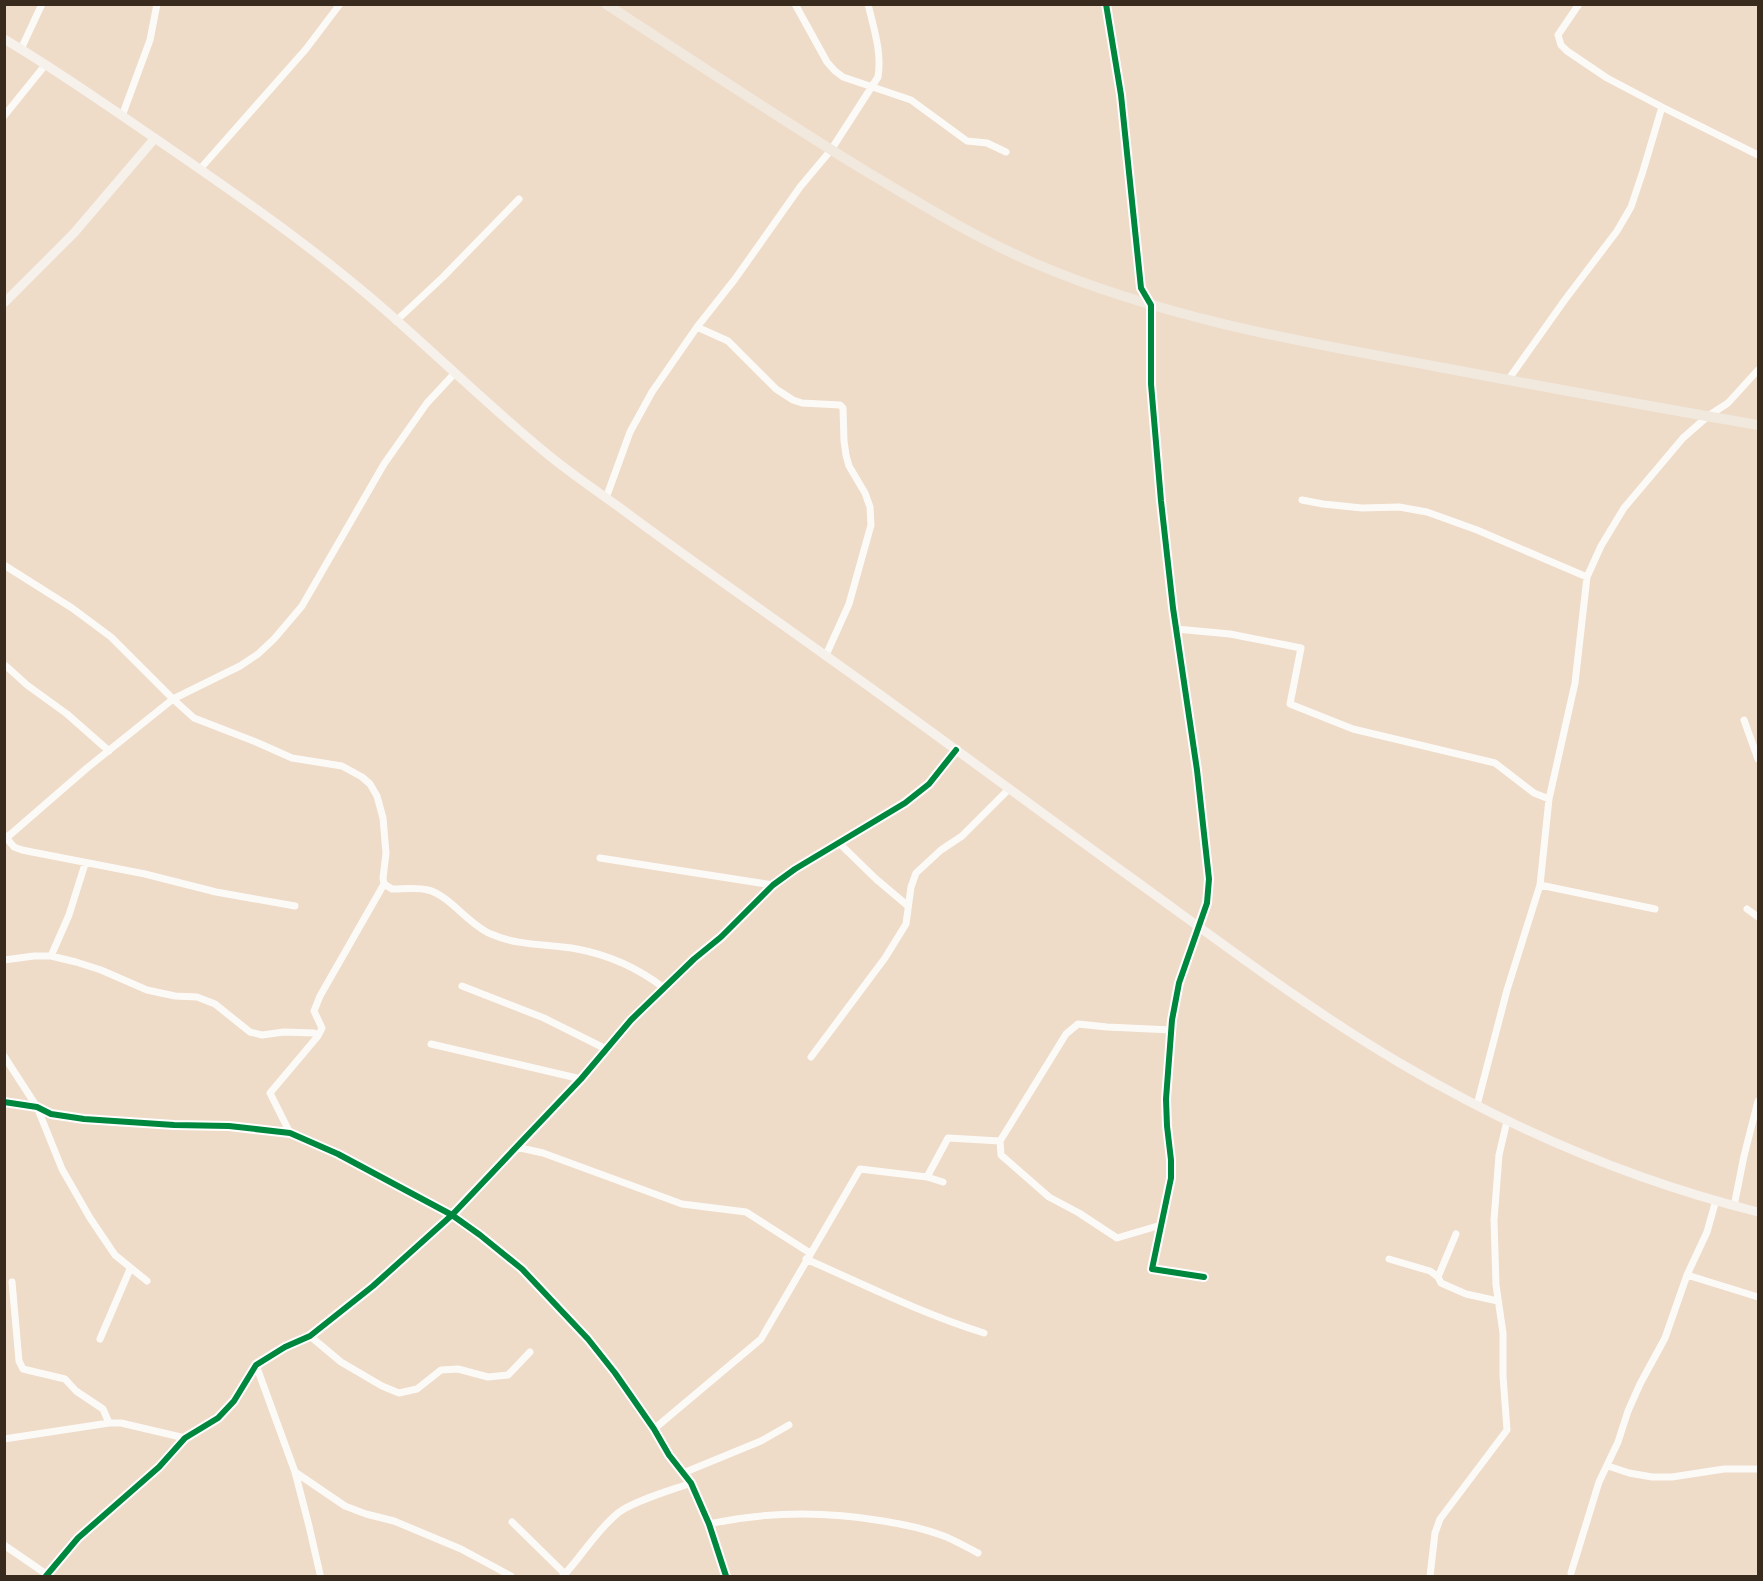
<svg xmlns="http://www.w3.org/2000/svg" width="1763" height="1581" font-family="'Playfair Display',serif">
	<style>
		.lines { fill: none; stroke-linecap: round; stroke-linejoin: round }
		.street { stroke: #fcfaf7; stroke-width: 7 }
		.secondary { stroke: #f6f1eb; stroke-width: 9 }
		.primary { stroke: #f1e8de; stroke-width: 10 }
		.cycleway-casing { stroke: #fff; stroke-width: 10 }
		.cycleway { stroke: #00873e; stroke-width: 6 }
	</style>
	<rect width="100%" height="100%" fill="#eedbc8"/>
	<g class="lines">
		<path class="street" d="M795,4L827,62L835,71L843,77L911,100L967,141L987,143L1006,152
			M1106,4L1121,95L1141,288L1151,305V384L1161,501L1173,608L1197,770L1209,879L1207,903L1179,983L1172,1020L1166,1099L1167,1126L1171,1160V1178L1152,1269L1204,1277
			M1579,4L1558,35L1561,45L1567,51L1607,78L1662,107L1758,155
			M21,49L42,4
			M4,116L46,64
			M122,116L150,40L157,4
			M200,169L306,49L340,4
			M396,321L443,277L519,199
			M697,327L728,341L776,389L793,400L802,403L840,405L843,408L844,441L846,455L849,466L865,493L870,507L871,525L849,604L826,655
			M1508,380L1564,301L1617,231L1631,207L1643,171L1662,107
			M606,498L630,432L652,392L697,327L735,279L800,187L831,150L878,77C882,52 874,30 868,4
			M1302,500L1323,504L1362,508L1399,507L1427,512L1477,530L1587,577
			M4,565L72,608L111,637L173,699L194,718L256,742L292,758L342,766L362,777L370,784L377,796L383,818L386,853L383,878L384,884L392,889C403,889 417,887 428,890C449,895 469,925 491,934C518,946 548,944 577,949C609,955 638,968 664,988
			M1176,629L1230,634L1301,648L1290,704L1353,729L1495,763L1534,793L1549,799
			M6,666L27,685L67,714L109,751
			M1744,720L1758,759
			M4,835L14,847L22,850L145,874L216,892L295,906
			M4,840L87,768L173,699L240,666L258,654L274,639L302,606L384,464L427,403L454,374
			M840,844L876,879L908,906
			M600,858L773,885
			M1540,885L1655,909
			M1747,909L1758,917
			M51,956L69,915L85,864
			M4,960L34,956H51L76,962L101,970L147,990L175,996L197,997L215,1004L250,1032L262,1035L284,1032L314,1033L318,1036
			M462,986L544,1018L606,1049
			M431,1044L581,1079
			M4,1056L37,1107L62,1169L90,1218L115,1255L147,1281
			M811,1057L885,958L906,924L911,887L916,873L941,850L962,836L1009,789
			M4,1102L37,1107L51,1114L84,1119L174,1125L229,1126L290,1133L338,1154L452,1215L480,1235L522,1269L588,1339L615,1373L654,1429L669,1455L691,1483L709,1524L726,1576
			M1477,1105L1507,990L1540,885L1549,799L1575,683L1587,577L1601,546L1624,508L1683,438L1708,416L1728,403L1758,370
			M290,1133L270,1093L318,1036L322,1028L314,1011L320,996L384,884
			M516,1147L543,1153L682,1204L746,1212L810,1253
			M927,1177L948,1138L1000,1141
			M1734,1206L1744,1156L1758,1101
			M1161,1225L1117,1238L1079,1213L1049,1197L1001,1155L1000,1141L1066,1034L1078,1024L1107,1027L1172,1030
			M806,1259C865,1285 923,1314 984,1333
			M1389,1259L1430,1271L1438,1277L1441,1283L1466,1294L1498,1301
			M1687,1275L1758,1297
			M1438,1277L1456,1234
			M12,1282L19,1361L23,1369L65,1379L76,1391L103,1409L109,1423
			M310,1336L341,1362L382,1386L399,1393L417,1389L441,1370L458,1369L488,1377L508,1375L530,1352
			M100,1339L130,1269
			M256,1365L295,1472L309,1526L320,1574
			M654,1429L761,1339L860,1169L927,1177L943,1182
			M4,1439L109,1423H121L185,1438
			M1608,1466L1629,1473L1652,1477H1672L1724,1469H1758
			M295,1472L345,1506L366,1514L394,1521L461,1549L511,1576
			M683,1473L761,1441L789,1425
			M512,1522L565,1574
			M709,1524C768,1511 823,1511 883,1521C902,1524 922,1528 941,1535C953,1539 966,1547 978,1553
			M4,1545L49,1576
			M1571,1573L1599,1482L1618,1442L1628,1411L1640,1384L1665,1338L1687,1275L1707,1232L1716,1200
			M46,1576L78,1538L159,1467L185,1438L218,1418L234,1401L256,1365L285,1347L310,1336L373,1286L452,1215L581,1079L631,1020L694,959L721,937L773,885L795,869L905,803L929,784L956,750
			M563,1576C582,1556 596,1531 618,1513C633,1501 672,1490 691,1483
			M1430,1576L1435,1533L1440,1519L1507,1430L1503,1376V1333L1496,1285L1494,1220L1499,1155L1507,1121"/>
		<path class="secondary" d="M4,39C57,70 106,105 156,139C229,189 303,240 370,297C430,348 485,403 546,453C570,473 597,491 623,510C689,559 755,605 822,653C921,723 1017,795 1115,866C1210,934 1304,1007 1405,1066C1516,1131 1634,1181 1758,1212
			M4,303L74,233L155,138"/>
		<path class="primary" d="M606,4C692,60 777,117 864,170C919,203 974,237 1034,263C1162,318 1302,342 1439,367C1545,387 1652,407 1758,425"/>
		<g class="cycleway-casing">
			<path id="cycleway" d="M1106,4L1121,95L1141,288L1151,305V384L1161,501L1173,608L1197,770L1209,879L1207,903L1179,983L1172,1020L1166,1099L1167,1126L1171,1160V1178L1152,1269L1204,1277
				M4,1102L37,1107L51,1114L84,1119L174,1125L229,1126L290,1133L338,1154L452,1215L480,1235L522,1269L588,1339L615,1373L654,1429L669,1455L691,1483L709,1524L726,1576
				M46,1576L78,1538L159,1467L185,1438L218,1418L234,1401L256,1365L285,1347L310,1336L373,1286L452,1215L581,1079L631,1020L694,959L721,937L773,885L795,869L905,803L929,784L956,750"/>
		</g>
		<use href="#cycleway" class="cycleway"/>
	</g>
	<rect width="1763" height="1581" fill="none" stroke="#382b1d" stroke-width="12"/>
</svg>
